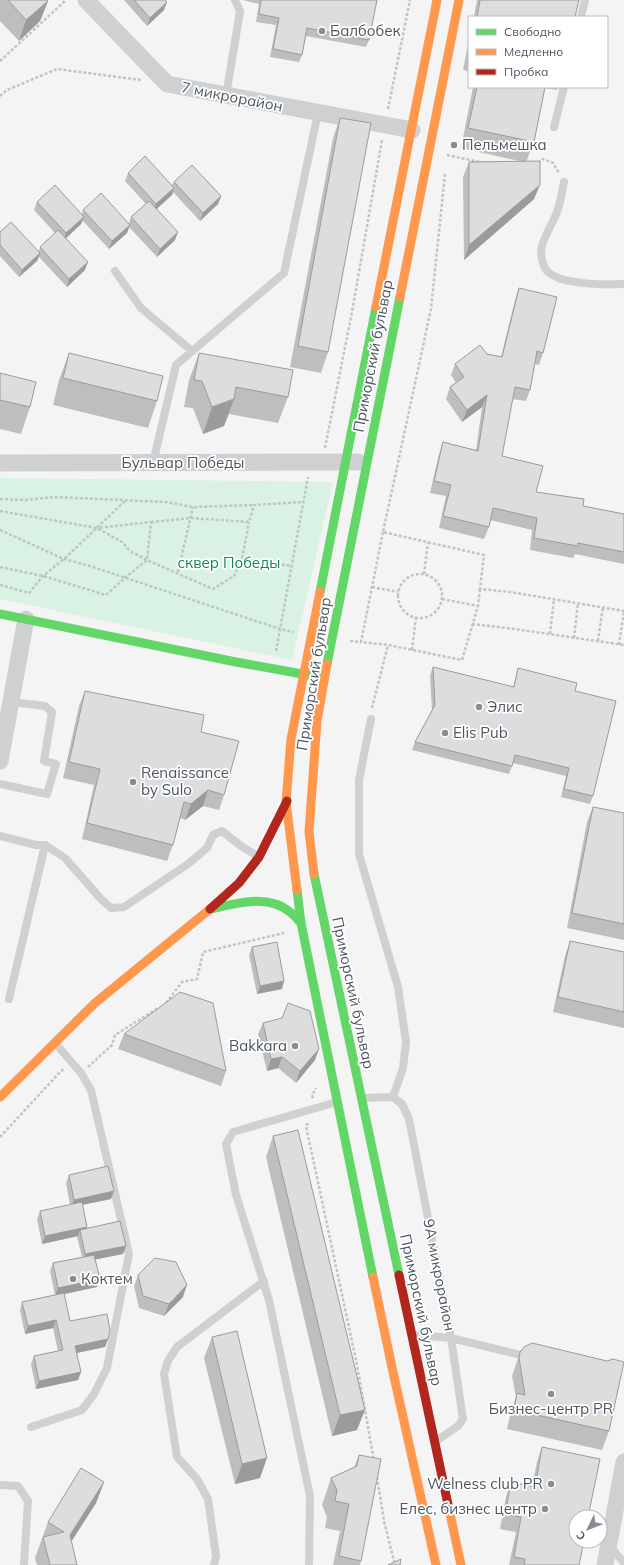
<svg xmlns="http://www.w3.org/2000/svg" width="624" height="1565" font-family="Mulish,sans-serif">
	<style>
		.green { fill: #d9f2e3 }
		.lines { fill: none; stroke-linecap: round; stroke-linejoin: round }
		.path { stroke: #bcc7c4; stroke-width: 2.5; stroke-dasharray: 3 2; stroke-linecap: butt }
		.lane { stroke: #ced0d2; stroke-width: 8 }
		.street { stroke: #ced0d2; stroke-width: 17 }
		.fast { stroke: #63d668; stroke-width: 9 }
		.slow { stroke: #ff974d; stroke-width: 9 }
		.jam { stroke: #b3261e; stroke-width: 9 }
		.wall { fill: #bebebf }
		.shaded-wall { fill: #9b9b9b }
		.building { fill: #ddddde; stroke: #9b9b9b }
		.poi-dot { fill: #868d94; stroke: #fff; stroke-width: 1.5 }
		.labels { text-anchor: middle; stroke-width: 3.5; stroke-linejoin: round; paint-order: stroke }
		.poi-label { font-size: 15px; fill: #4a5661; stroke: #fff; text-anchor: start }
		.street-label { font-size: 15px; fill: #4a5661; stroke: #fff }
		.park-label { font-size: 15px; fill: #17864f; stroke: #fff }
	</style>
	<rect width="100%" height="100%" fill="#f4f4f4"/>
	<path class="green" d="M0,478L333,482L292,660L0,599Z"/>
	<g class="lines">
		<path class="path" d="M0,61L66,0
			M0,96L7,90L57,69L141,80
			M388,109L410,0
			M447,155L484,163
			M538,163L543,159L553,163L559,173
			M445,174L431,309L383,532L484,555L480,589L510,592L624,611
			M325,448L352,312L382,140
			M0,499L25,500L54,497L166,502L193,507L254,505
			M0,511L97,528L122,542L130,551L147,560L151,522L97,528
			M151,522L191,518L249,522L254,505L303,502
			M0,530L64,559L90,566L280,629L294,632
			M383,532L361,642L388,645L462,660L478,606L480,589
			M242,559L292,566
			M0,567L43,576L106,595L126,577L147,560L213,589L234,576L242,559L249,522
			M178,572L193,507
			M424,574L428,543
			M398 596a22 22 0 1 1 44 0a22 22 0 1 1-44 0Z
			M0,585L29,593L43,576L64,559L125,501
			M372,587L398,592
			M442,599L478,606
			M472,624L515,629L624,645
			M550,634L554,599
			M574,638L578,603
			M350,641L361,642
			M598,641L603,607
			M619,645L624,611
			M412,650L416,617
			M276,651L308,477
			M372,708L388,645
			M166,1003L182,982L197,979L203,952L284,933
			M88,1067L112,1045L115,1035L158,1008
			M313,1098L312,1095L316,1088
			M308,1123L306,1126L357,1365L374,1461
			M0,1137L62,1070L65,1071
			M377,1477L384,1521L395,1565"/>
		<path class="lane" d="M581,17L585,0
			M226,96L240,11L235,0
			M554,127L564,87
			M564,182C562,191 561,200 558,209C555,220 541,241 541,251C541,257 543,266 547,271C560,285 606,285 624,284
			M115,271L141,308L192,351
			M153,463L176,365L284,273L318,113
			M371,719L359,780V854L398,987L406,1042L403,1068L393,1097
			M0,784L47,794L56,764L44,761L52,712L45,706L11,702
			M0,836L36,845H45L65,858L101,899L111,908L124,907L188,864L207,848L213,835L222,831L241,846L259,857
			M9,999L45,845
			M362,1098L393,1097L402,1104L409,1119L451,1338L529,1357
			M414,1335L451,1338L463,1419L458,1426L436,1441
			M31,1427L82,1410L94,1394L107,1368L129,1254L91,1090L81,1073L56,1044
			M0,1485L18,1486L28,1501L24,1565
			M609,1545L624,1563
			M214,1565L216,1556L208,1499L197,1479L177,1457L164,1374L168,1361L177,1347L264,1281
			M309,1565L310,1496L269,1300L236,1195L226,1144L233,1132L337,1102"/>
		<path class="street" d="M86,0L167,84L412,130
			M0,463L358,462
			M0,761L26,619
			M605,1565L624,1462"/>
		<path class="fast" d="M320,592L376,307
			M0,614L236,662L319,677
			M327,664L400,297
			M314,874L399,1275
			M297,890L301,923L373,1277
			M211,909C236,903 268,894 290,912C294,915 297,919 301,923"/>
		<path class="slow" d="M400,297L459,0
			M376,307L437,0
			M314,874L309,832L317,721L327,664
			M297,890L286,802L291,739L320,592
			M0,1097L95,1003L210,909
			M373,1277L393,1372L436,1565
			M449,1509L461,1565"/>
		<path class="jam" d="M210,909L239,883L259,857L287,801
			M399,1275L449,1509"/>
	</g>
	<path class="wall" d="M0,0H47L48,1L40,21L19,41L0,21Z
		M124,0H165L164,10L147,26Z
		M242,0H377L369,40L366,47L306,36L302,55L299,62L270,57L276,25L256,22L259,4Z
		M477,0H579L575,17H474Z
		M469,39V71L463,70Z
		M473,87H558L557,90L545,88L534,142L526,162L534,199L464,260L463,177L469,162H524L461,148Z
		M340,118L328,352L321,373L290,367L333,138Z
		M128,173L172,185L174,182L221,196L218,204L200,221L173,192L172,195L157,209L175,240L157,257L129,227L127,233L109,249L82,220L81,224L66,238L85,270L67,287L39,257L37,261L19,277L0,256V232L39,251L40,247L55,233L34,210L37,202L82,214L83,210L129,223L131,217L146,204L125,181Z
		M519,288L543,353L539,365L535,364L530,390L526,401L512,399L502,456L536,492L583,506L624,514V564L575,554L573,558L530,550L532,530L490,520L489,527L484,539L439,528L446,496L430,493L439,454L443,442L476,450L482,407L462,422L446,399L450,387L456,383L451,375L455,364L487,354L501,357L515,300Z
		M69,353L157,401L148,428L53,405L59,380Z
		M199,353L288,397L278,423L229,414L224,426L203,434L193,408L184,407L189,380Z
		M0,373L30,407L21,434L0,429Z
		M433,667L513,687L516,676L518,668L575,691L593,796L590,804L561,797L566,776L513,763L509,774L412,750L415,742L432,711L430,675Z
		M85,691L201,732L224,795L219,810L203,806L185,820L180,818L173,845L167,861L82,839L94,785L63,778L79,706Z
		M593,807L624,813V940L567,928L587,822Z
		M570,941L624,952V1028L553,1012L565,956Z
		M252,947L282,989L257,994L249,955Z
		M263,1023L315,1060L296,1083L278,1068L267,1071L258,1034Z
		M124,1034L226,1071L221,1086L118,1049Z
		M273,1136L357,1430L332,1436L266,1157Z
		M69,1175L111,1199L82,1205L87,1227V1228L126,1246L123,1254L95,1259L97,1287L64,1294L70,1321L108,1339L105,1347L76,1353L78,1380L36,1389L31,1364L34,1356L58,1351L53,1328L25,1334L20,1310L22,1302L55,1295L50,1271L53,1263L82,1257L77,1237L78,1236L42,1244L37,1219L40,1211L70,1205L66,1183Z
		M138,1275L183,1297L164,1316L139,1308L134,1286Z
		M212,1337L260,1478L235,1484L204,1358Z
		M520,1352L609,1431L602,1450L507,1429L511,1411L516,1397L512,1376Z
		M542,1447L579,1565H509L516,1532L500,1529L506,1497L511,1482L532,1486L537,1462Z
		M359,1455L361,1561L360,1565H333L340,1531L325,1528L327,1517L322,1505L331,1478L354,1467Z
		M104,1482L96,1503L71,1542L77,1565H37L35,1558L48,1522Z"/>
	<path class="shaded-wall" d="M48,1L40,21L19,41L26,20Z
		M167,2L164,10L147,26L150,18Z
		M540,185L534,199L464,260L469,245Z
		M174,188L172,195L153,212L156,204Z
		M221,196L218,204L200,221L203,213Z
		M84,217L81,224L63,241L66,233Z
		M130,225L127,233L109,249L112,241Z
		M178,232L175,240L157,257L160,249Z
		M40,253L37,261L19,277L22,270Z
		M88,262L85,270L67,287L69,279Z
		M487,395L482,407L462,422L467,410Z
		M234,399L224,426L203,434L212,407Z
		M208,790L203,806L185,820L191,804Z
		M284,981L282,989L257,994L260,986Z
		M319,1049L315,1060L296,1083L300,1071Z
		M282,1057L278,1068L267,1071L271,1059Z
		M114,1191L111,1199L71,1207L74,1200Z
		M87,1227L84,1235L80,1230L78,1236L42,1244L45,1236Z
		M126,1246L123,1254L83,1262L85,1254Z
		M100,1279L97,1287L55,1296L58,1288Z
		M187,1285L183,1297L164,1316L169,1304Z
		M56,1320L53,1328L25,1334L28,1326Z
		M108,1339L105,1347L72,1354L75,1346Z
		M81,1372L78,1380L36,1389L39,1381Z
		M365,1410L357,1430L332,1436L340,1415Z
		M267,1458L260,1478L235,1484L242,1464Z
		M104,1482L96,1503L62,1556L70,1535Z"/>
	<path class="building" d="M8,0H47L48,1L26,20Z
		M134,0H165L167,2L150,18Z
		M261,0H377L369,40L307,28L302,55L273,49L279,18L259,14Z
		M480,0H579L575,17H477Z
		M477,87H545L534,142L468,128Z
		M340,118L371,123L328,352L298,346Z
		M145,156L174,188L156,204L128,173Z
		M540,161V185L469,245V162Z
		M192,165L221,196L203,213L174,182Z
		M55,185L84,217L66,233L37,202Z
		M101,193L130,225L112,241L83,210Z
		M149,201L178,232L160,249L131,217Z
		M11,222L40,253L22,270L0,245V232Z
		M58,230L88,262L69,279L40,247Z
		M519,288L557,297L543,353L537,351L530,390L515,387L502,456L543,466L536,492L584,499L583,506L624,514V552L578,543V546L534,538L537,518L493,508L489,527L443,516L451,485L434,481L443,442L478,451L487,395L467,410L450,387L464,377L455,364L480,345L487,354L502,357Z
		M69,353L163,376L157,401L63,378Z
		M199,353L293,370L288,397L236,387L234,399L212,407L202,381L194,380Z
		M0,373L36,382L30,407L0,400Z
		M433,667L514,687L518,668L577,683L575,691L616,701L593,796L564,789L569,768L515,755L512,766L415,742L435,705Z
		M85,691L204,715L201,732L239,741L224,795L208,790L191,804L184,802L173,845L87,823L100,769L69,762Z
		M593,807L624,813V924L572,913Z
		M570,941L624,952V1012L558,997Z
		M277,942L284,981L260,986L252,947Z
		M180,992L213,1003L226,1071L124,1034Z
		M288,1003L310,1011L319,1049L300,1071L282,1057L271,1059L263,1023L282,1018Z
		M298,1130L365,1410L340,1415L273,1136Z
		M108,1166L114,1191L74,1200L69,1175Z
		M82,1202L87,1227L45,1236L40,1211Z
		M120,1221L126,1246L85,1254L80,1230Z
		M94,1255L100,1279L58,1288L53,1263Z
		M155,1258L176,1262L187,1285L169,1304L143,1296L138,1275Z
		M64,1293L70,1321L107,1314L110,1330L108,1339L75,1346L81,1372L39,1381L34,1356L63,1350L56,1320L28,1326L22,1302Z
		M237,1331L267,1458L242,1464L212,1337Z
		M532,1343L607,1361L613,1359L624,1362L609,1431L514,1410L517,1393L525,1395L519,1358L520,1352L524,1347Z
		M542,1447L600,1459L588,1517H576V1541H584L579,1565H524L525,1559L514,1557L521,1517L505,1514L511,1482L535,1487Z
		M359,1455L381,1459L361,1561L339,1556L349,1504L335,1501L337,1490L331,1478L357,1466Z
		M81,1468L104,1482L70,1535L77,1565H50L43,1537L64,1532L48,1522Z
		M401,1559L400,1565H388Z"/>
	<g class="poi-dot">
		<circle cx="322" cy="31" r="4"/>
		<circle cx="454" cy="145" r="4"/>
		<circle cx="479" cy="707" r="4"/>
		<circle cx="445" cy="733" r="4"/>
		<circle cx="133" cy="782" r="4"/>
		<circle cx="295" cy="1046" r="4"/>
		<circle cx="73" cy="1279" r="4"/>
		<circle cx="551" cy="1394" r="4"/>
		<circle cx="551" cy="1484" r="4"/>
		<circle cx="545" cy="1509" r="4"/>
	</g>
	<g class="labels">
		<g class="poi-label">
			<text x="330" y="36">Балбобек</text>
			<text x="462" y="150">Пельмешка</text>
			<text x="487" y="712">Элис</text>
			<text x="453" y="738">Elis Pub</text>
			<text x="141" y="778">Renaissance<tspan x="141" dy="17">by Sulo</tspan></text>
			<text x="287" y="1051" text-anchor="end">Bakkara</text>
			<text x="81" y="1284">Коктем</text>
			<text x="551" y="1414" text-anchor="middle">Бизнес-центр PR</text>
			<text x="543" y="1489" text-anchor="end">Welness club PR</text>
			<text x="537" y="1514" text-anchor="end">Елес, бизнес центр</text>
		</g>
		<g class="street-label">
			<text transform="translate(232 97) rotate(11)" y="5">7 микрорайон</text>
			<text transform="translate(373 356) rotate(-79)" y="5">Приморский бульвар</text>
			<text x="183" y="468">Бульвар Победы</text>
			<text transform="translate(314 674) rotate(-81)" y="5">Приморский бульвар</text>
			<text transform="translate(353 993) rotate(78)" y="5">Приморский бульвар</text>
			<text transform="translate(439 1275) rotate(79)" y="5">9А микрорайон</text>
			<text transform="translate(421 1310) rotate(78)" y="5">Приморский бульвар</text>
		</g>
		<g class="park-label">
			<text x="229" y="568">сквер Победы</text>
		</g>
	</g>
	<rect x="468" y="16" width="140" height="72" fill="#ffffff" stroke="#b7bbc0"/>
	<rect x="476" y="29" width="20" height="6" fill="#63d668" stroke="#b7bbc0"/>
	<text x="504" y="36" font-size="12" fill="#4a5661">Свободно</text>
	<rect x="476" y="49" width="20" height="6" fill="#ff974d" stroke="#b7bbc0"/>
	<text x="504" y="56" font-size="12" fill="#4a5661">Медленно</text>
	<rect x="476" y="69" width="20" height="6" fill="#b3261e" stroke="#b7bbc0"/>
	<text x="504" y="76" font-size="12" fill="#4a5661">Пробка</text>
	<g transform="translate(588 1529) rotate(227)"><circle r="19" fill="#ffffff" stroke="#b7bbc0"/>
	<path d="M0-3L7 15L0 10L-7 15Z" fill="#868d94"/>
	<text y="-6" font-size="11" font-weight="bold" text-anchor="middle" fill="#4a5661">С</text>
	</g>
</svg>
